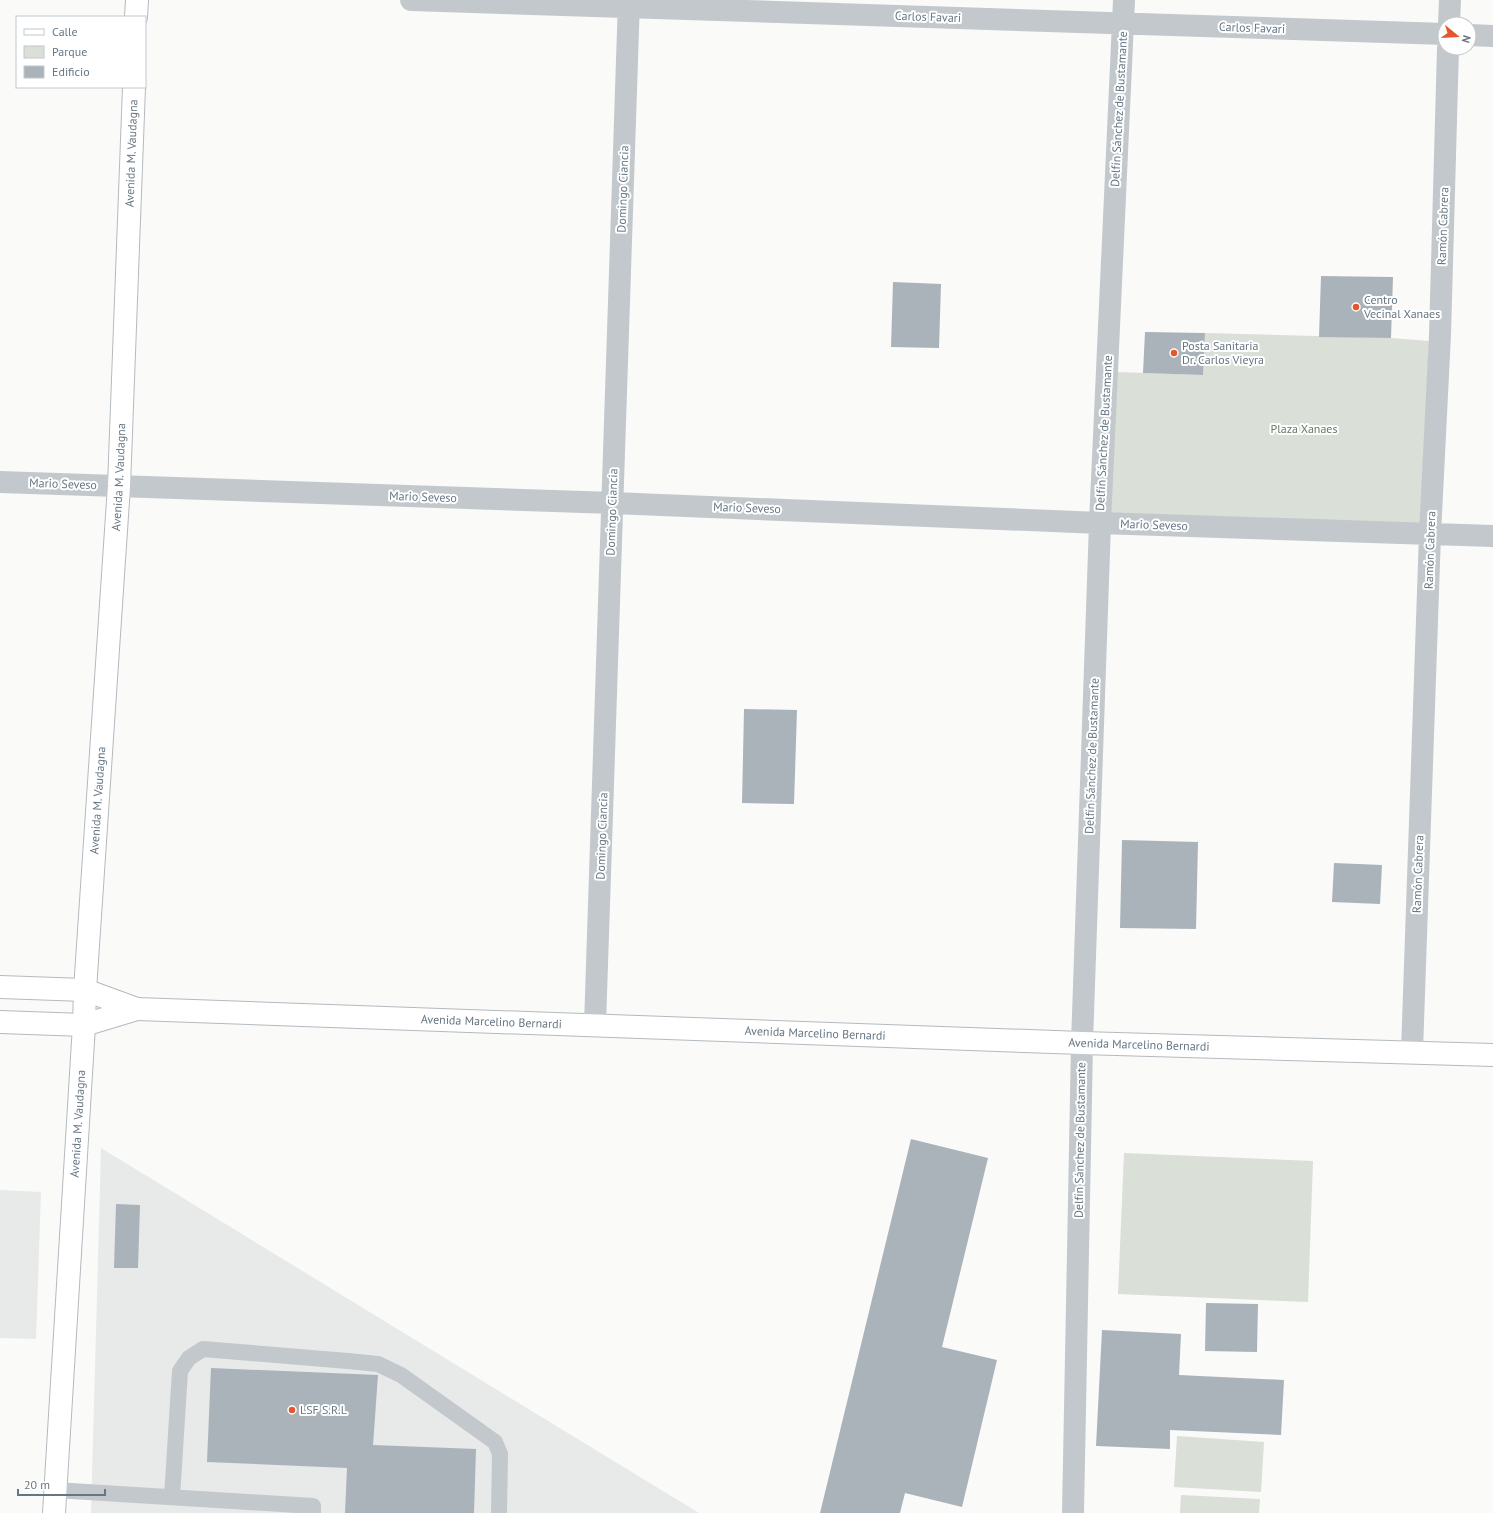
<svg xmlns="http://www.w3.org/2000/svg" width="1493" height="1513" font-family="'PT Sans',sans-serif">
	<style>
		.built { fill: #e8e9e9 }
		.green { fill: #dadfd7 }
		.building { fill: #aab3b9 }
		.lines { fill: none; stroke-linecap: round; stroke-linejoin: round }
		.secondary-casing { stroke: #b3babf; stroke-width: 24 }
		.service { stroke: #c3c8cc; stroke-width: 16 }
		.minor { stroke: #c3c8cc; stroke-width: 22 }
		.secondary { stroke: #fff; stroke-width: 22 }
		.poi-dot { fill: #e4572e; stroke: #fff; stroke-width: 1.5 }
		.labels { text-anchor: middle; stroke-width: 4; stroke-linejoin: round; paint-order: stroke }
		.street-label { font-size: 12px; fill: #657683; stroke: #fff }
		.poi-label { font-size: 12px; fill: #657683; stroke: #fff; text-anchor: start }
		.park-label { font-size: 12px; fill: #687a64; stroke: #fff }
	</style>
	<rect width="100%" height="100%" fill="#fafaf8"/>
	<path class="built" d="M101,1148L699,1513H91Z
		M0,1190L41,1192L36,1339L0,1338Z"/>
	<path class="green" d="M1205,333L1391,338L1429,341L1422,527L1110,515L1116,372L1203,375Z
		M1124,1153L1313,1161L1308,1302L1118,1294Z
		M1177,1436L1264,1442L1261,1492L1174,1487Z
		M1181,1495L1260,1499L1259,1513H1180Z"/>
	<path class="building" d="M1321,276L1393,277L1391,338L1319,337Z
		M893,282L941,284L939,348L891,347Z
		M1145,332L1205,333L1203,375L1143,373Z
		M744,709L797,710L794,804L742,803Z
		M1122,840L1198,842L1196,929L1120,928Z
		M1334,863L1382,865L1380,904L1332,902Z
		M911,1139L988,1158L942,1347L997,1360L962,1507L905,1493L900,1513H820Z
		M116,1204L140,1205L138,1268H114Z
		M1206,1303L1258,1304L1257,1352L1205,1351Z
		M1102,1330L1181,1334L1179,1375L1284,1380L1281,1435L1170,1430V1449L1096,1446Z
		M211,1368L378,1375L373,1445L476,1449L474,1513H345L347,1468L207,1462Z"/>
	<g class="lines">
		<g class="secondary-casing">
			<g id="secondary">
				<path d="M136,17L137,0"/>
				<path id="s1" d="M0,987L85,990L137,1009L1082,1043L1493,1055"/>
				<path d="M0,1022L84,1025L137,1009"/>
				<path id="s2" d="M54,1513L84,1025L85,990L119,486L134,87"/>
			</g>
		</g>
		<path class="service" d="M55,1490L313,1506V1513
			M172,1497L180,1371L189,1358L203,1349L348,1361L378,1364L401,1375L495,1442L500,1454L499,1513"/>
		<path class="minor" d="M411,0L1445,34
			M1449,24L1450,0
			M1469,35L1493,36
			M0,482L613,503L1100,523L1493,536
			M595,1025L629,0
			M1412,1051L1430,534L1440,335L1448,48
			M1073,1513L1082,1043L1100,523L1124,0"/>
		<use href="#secondary" class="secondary"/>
	</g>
	<g class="poi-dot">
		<circle cx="1356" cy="307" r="4"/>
		<circle cx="1174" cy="353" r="4"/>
		<circle cx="292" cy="1410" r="4"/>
	</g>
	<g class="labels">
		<g class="street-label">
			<text transform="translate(928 17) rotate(2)" y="4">Carlos Favari</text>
			<text transform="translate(1252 28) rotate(2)" y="4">Carlos Favari</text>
			<text transform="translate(1119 109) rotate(-87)" y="4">Delfín Sánchez de Bustamante</text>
			<text dy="4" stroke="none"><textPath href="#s2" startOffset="1362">Avenida M. Vaudagna</textPath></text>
			<text transform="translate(623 189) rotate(-88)" y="4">Domingo Ciancia</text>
			<text transform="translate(1443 226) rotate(-88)" y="4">Ramón Cabrera</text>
			<text transform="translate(1104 433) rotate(-87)" y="4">Delfín Sánchez de Bustamante</text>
			<text dy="4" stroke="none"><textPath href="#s2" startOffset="1038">Avenida M. Vaudagna</textPath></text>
			<text transform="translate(63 484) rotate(2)" y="4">Mario Seveso</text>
			<text transform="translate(423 497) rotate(2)" y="4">Mario Seveso</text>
			<text transform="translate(747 508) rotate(2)" y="4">Mario Seveso</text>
			<text transform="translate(612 512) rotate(-88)" y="4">Domingo Ciancia</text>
			<text transform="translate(1154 525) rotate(2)" y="4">Mario Seveso</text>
			<text transform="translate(1430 550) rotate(-88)" y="4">Ramón Cabrera</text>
			<text transform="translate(1092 756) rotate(-88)" y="4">Delfín Sánchez de Bustamante</text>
			<text dy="4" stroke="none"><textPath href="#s2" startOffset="714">Avenida M. Vaudagna</textPath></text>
			<text transform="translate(602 836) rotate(-88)" y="4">Domingo Ciancia</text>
			<text transform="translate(1418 874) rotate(-88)" y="4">Ramón Cabrera</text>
			<text dy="4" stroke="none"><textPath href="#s1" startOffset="495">Avenida Marcelino Bernardi</textPath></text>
			<text dy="4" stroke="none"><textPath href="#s1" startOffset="819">Avenida Marcelino Bernardi</textPath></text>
			<text dy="4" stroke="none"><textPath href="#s1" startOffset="1143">Avenida Marcelino Bernardi</textPath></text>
			<text dy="4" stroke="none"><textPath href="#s2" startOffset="390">Avenida M. Vaudagna</textPath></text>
			<text transform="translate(1080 1140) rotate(-89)" y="4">Delfín Sánchez de Bustamante</text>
		</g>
		<g class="poi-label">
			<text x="1364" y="304">Centro<tspan x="1364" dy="14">Vecinal Xanaes</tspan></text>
			<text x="1182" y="350">Posta Sanitaria<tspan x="1182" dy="14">Dr. Carlos Vieyra</tspan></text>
			<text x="300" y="1414">LSF S.R.L</text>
		</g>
		<g class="park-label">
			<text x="1304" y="433">Plaza Xanaes</text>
		</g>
	</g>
	<rect x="16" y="16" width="130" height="72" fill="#ffffff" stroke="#c1c8cd"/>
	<rect x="24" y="29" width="20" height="6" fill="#ffffff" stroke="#c1c8cd"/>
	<text x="52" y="36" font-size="12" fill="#657683">Calle</text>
	<rect x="24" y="46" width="20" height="12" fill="#dadfd7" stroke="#c1c8cd"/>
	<text x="52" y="56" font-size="12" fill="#657683">Parque</text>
	<rect x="24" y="66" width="20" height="12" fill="#aab3b9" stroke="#c1c8cd"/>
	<text x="52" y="76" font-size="12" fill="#657683">Edificio</text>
	<g transform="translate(1457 36) rotate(108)"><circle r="19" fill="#ffffff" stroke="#c1c8cd"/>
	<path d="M0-3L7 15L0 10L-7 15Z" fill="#e4572e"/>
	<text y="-6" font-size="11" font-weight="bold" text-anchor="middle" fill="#657683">N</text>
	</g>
	<path d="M18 1489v6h87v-6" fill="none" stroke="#657683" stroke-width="2"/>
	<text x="24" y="1489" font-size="12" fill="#657683" stroke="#ffffff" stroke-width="3" paint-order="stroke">20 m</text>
</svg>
